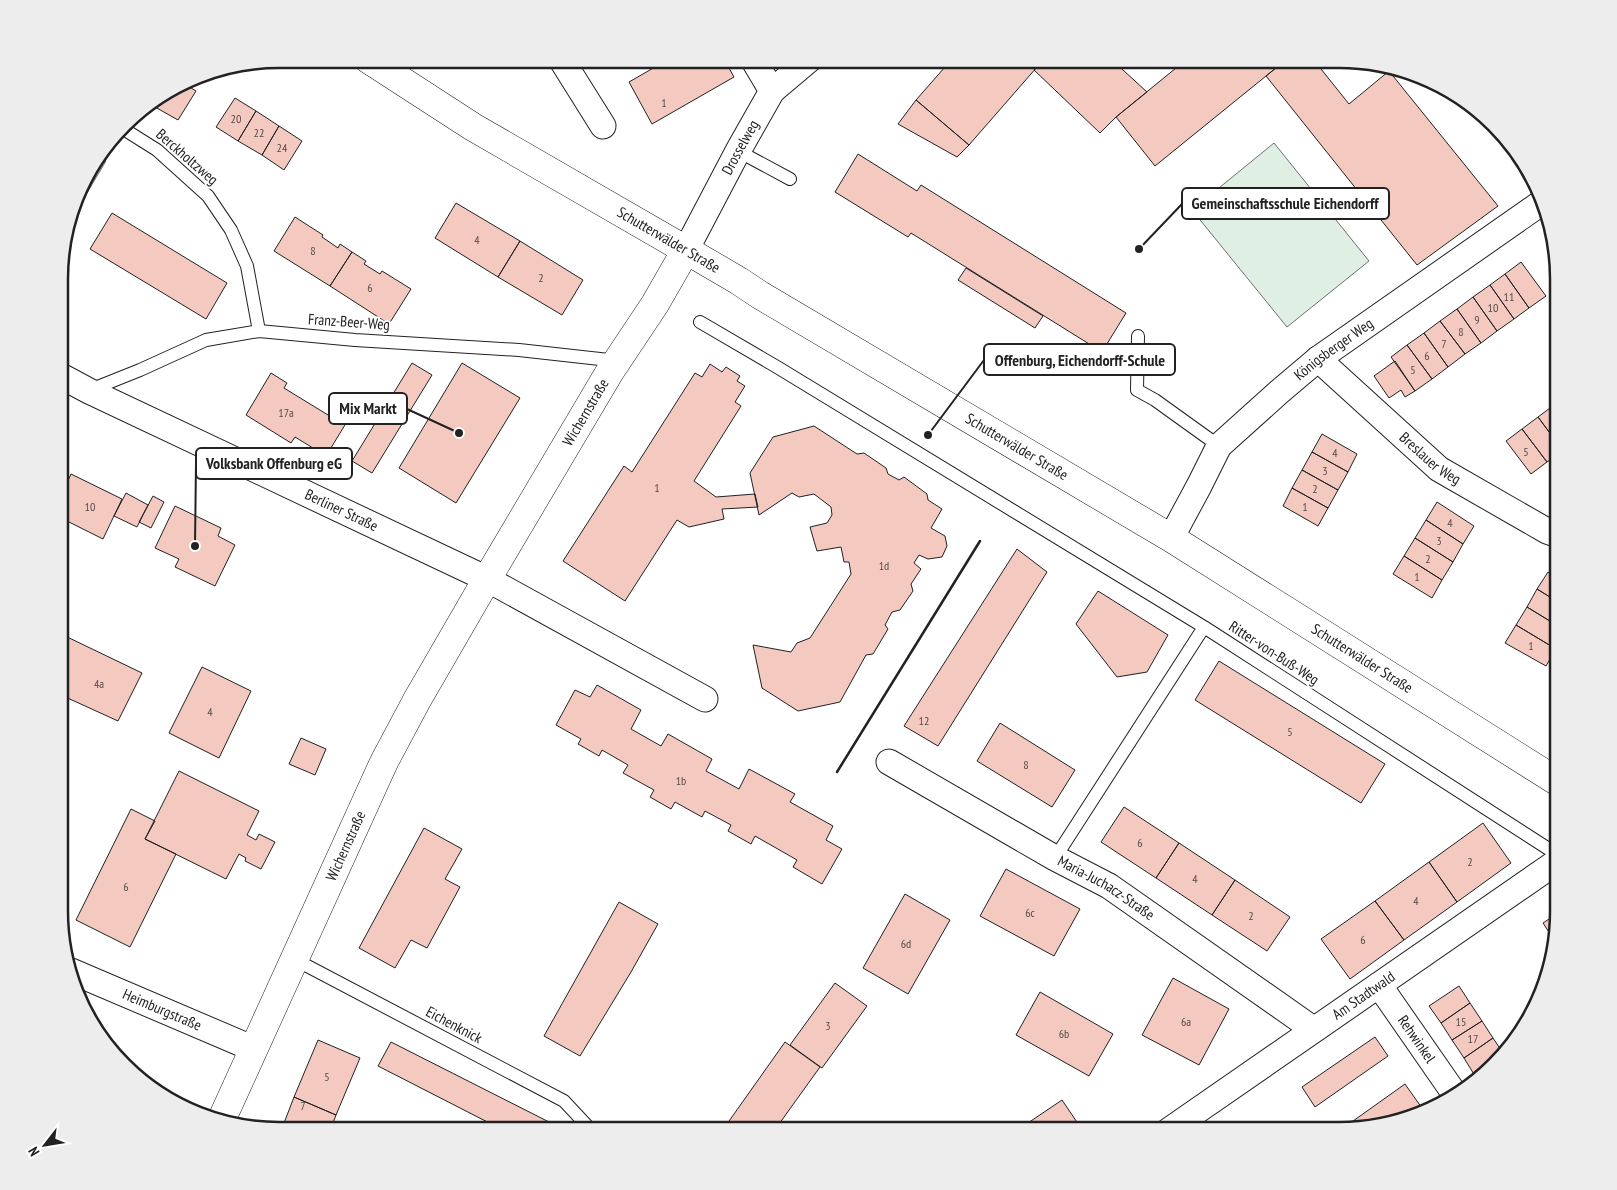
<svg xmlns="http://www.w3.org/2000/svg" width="1617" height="1190" font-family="'PT Sans Narrow',sans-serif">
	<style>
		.green { fill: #e0efe3; stroke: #6f6f6f }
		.building { fill: #f3c9c0; stroke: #222 }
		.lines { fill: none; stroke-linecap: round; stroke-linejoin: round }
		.service-casing { stroke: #222; stroke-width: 14 }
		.minor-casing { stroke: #222; stroke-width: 27 }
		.tertiary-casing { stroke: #222; stroke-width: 29 }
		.secondary-casing { stroke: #222; stroke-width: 29 }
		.service { stroke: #fff; stroke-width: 12 }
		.minor { stroke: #fff; stroke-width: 25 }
		.tertiary { stroke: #fff; stroke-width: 28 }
		.secondary { stroke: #fff; stroke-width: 28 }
		.wall { stroke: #222; stroke-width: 2.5 }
		.labels { text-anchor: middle; stroke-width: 4; stroke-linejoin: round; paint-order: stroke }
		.number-label { font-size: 12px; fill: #564c4a }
		.street-label { font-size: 15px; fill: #222; stroke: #fff }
		.rim { fill: none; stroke: #222; stroke-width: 2.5 }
		.leader { fill: none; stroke: #222; stroke-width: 2 }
		.callout-dot { fill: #222; stroke: #fff; stroke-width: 2 }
		.callout { fill: #fff; stroke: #222; stroke-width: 2 }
		.callout-label { font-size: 16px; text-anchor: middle; font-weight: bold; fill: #222 }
	</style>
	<rect width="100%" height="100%" fill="#fff"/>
	<path class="green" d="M1274,143L1369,261L1287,327L1192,210Z
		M100,157L106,161L69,223L82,181Z"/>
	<path class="building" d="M669,59H724L734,77L652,124L629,82Z
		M952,59H1044L969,145L916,100Z
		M1044,59H1111L1147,92L1116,117L1100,133L1034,70Z
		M1187,59H1287L1155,166L1116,117Z
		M1287,59H1313L1349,104L1389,71L1498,206L1417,265L1266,76Z
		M183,83L196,91L178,120L155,107L162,96Z
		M235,98L256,111L238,141L216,127Z
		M916,100L969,145L957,157L898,124Z
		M256,111L279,126L262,155L238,141Z
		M279,126L302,141L284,170L262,155Z
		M858,154L917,191L921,185L1126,313L1102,352L911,233L908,237L835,192Z
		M456,203L520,241L498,277L435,238Z
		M112,213L227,283L206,319L90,249Z
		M295,217L323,235L322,237L338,248L340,244L352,252L330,286L274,251Z
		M520,241L583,280L562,315L498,277Z
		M352,252L366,261L364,264L380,274L382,271L411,289L389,324L330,286Z
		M1521,262L1546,296L1529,308L1505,274Z
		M966,268L1043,316L1035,328L958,280Z
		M1505,274L1529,308L1514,319L1490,285Z
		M1490,285L1514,319L1497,331L1473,297Z
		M1473,297L1497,331L1481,343L1457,309Z
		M1457,309L1481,343L1465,354L1440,321Z
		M1440,321L1465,354L1448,367L1424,333Z
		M1424,333L1448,367L1432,379L1407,345Z
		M1407,345L1432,379L1415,391L1391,357Z
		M1395,361L1415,391L1405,397L1401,390L1389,398L1374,376Z
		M412,363L432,375L372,473L352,461Z
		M462,363L520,398L456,503L399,468Z
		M710,364L722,372L726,367L740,376L737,381L745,386L735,402L741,406L694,481L716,497L755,494L758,507L722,509L724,519L689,527L677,520L625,601L563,561L624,466L632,472L695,373L702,377Z
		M271,373L287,383L284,388L328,415L331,410L348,420L326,456L295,437L291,443L246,415Z
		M1554,405L1558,410V444L1538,417Z
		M1538,417L1558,444V454L1547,462L1522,429Z
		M814,426L857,454L864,453L886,468L888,474L899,480L904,477L927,494L928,500L942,509L931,528L945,536L947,546L942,557L928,559L919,555L914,563L921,569L911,584L913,591L900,610L892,612L885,625L888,629L873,654L866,655L840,702L798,711L762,688L753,645L791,652L797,643L810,638L851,574L849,562H844L841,547L817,551L814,541L810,527L827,523L832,515L831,507L814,494L799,497L792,493L759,515L750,473L773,437Z
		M1522,429L1547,462L1531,474L1506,441Z
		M1322,434L1357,454L1348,472L1312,452Z
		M1312,452L1348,472L1338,490L1302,470Z
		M1302,470L1338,490L1328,508L1292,488Z
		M71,474L122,499L103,539L61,518V496Z
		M1292,488L1328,508L1318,526L1283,506Z
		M126,493L148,505L137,527L114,516Z
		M153,496L164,502L151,528L139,522Z
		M1437,502L1474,526L1463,544L1426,520Z
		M175,506L221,528L218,536L235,545L215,586L175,567L179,559L155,548Z
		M1426,520L1463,544L1453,562L1415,538Z
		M1415,538L1453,562L1442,580L1404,556Z
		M1017,549L1047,572L938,746L904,726Z
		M1404,556L1442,580L1432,598L1393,574Z
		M1548,572L1558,578V602L1537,589Z
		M1537,589L1558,602V626L1527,607Z
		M1098,591L1168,635L1147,672L1117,677L1076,624Z
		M1527,607L1558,626V645L1556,649L1516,625Z
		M1516,625L1556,649L1546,666L1505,643Z
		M61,634L142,673L118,721L61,695Z
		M1219,661L1385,764L1361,803L1195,700Z
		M202,667L251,691L219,758L169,733Z
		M597,685L641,710L631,729L661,746L668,734L712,759L706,771L739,789L749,769L795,794L790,802L833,826L826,840L842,849L822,884L793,867L797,860L755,836L751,844L728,831L731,825L705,811L702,817L675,802L671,809L650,797L654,790L623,773L628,765L602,750L599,756L578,744L581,739L556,725L575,690L590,697Z
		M1000,723L1075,770L1052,807L977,761Z
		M301,738L326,749L315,775L289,764Z
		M179,771L259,811L247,835L256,840L259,834L275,842L261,869L245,861L246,858L239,854L226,879L145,839Z
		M1124,807L1179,843L1156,878L1101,842Z
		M131,809L155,821L145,839L176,854L130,947L76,920Z
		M1483,823L1511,863L1457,902L1429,862Z
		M424,828L462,849L445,879L460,887L427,948L411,940L395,968L359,948Z
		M1179,843L1235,880L1212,915L1156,878Z
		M1429,862L1457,902L1404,940L1375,901Z
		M1006,869L1080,909L1054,956L980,916Z
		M1235,880L1290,917L1267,951L1212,915Z
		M905,894L950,920L908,994L863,968Z
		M1375,901L1404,940L1350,979L1321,939Z
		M619,902L658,924L631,972L580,1056L544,1036Z
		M1558,913V926L1554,940L1543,923Z
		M1173,978L1229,1009L1199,1065L1142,1035Z
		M835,983L867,1006L822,1068L790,1045Z
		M1459,986L1470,1003L1441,1023L1429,1006Z
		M1040,992L1113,1034L1089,1076L1016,1035Z
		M1470,1003L1482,1021L1452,1040L1441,1023Z
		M1482,1021L1493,1038L1464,1058L1452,1040Z
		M1375,1037L1388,1056L1315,1107L1302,1087Z
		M1493,1038L1503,1053L1475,1076L1464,1058Z
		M318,1040L360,1058L336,1115L294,1097Z
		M391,1042L553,1124L550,1131H505L378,1066Z
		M785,1042L820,1067L774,1131H722Z
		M1405,1084L1424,1111L1339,1131Z
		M294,1097L336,1115L330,1131H281Z
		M1062,1100L1083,1131H1016Z"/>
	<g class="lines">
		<g class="service-casing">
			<path id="service" d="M122,128L157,150L208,196L231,230L247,266L259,331
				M738,151L790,179
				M700,322L777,367L1204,627L1558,855
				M1138,336L1137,390L1155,400L1219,446
				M90,390L140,370L206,340L259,331L355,340L519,350L618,361
				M1055,858L1204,627
				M294,959L564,1101L592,1131"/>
		</g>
		<g class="minor-casing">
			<g id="minor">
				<path d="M561,59L603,126"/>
				<path d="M753,59L772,91"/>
				<path id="s1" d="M686,250L738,151L772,91L810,59"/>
				<path id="s2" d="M1318,359L1439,469L1547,531L1558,535"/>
				<path id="s3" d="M61,376L89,391L487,579L705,699"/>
				<path id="s4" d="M1171,538L1199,486L1219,446L1279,392L1318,359L1541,203"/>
				<path id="s5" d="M889,762L1055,858L1109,886L1313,1029"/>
				<path id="s6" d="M71,971L254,1049"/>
				<path id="s7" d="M1379,985L1454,1093"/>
				<path id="s8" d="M1168,1131L1558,861"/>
			</g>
		</g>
		<g class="tertiary-casing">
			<g id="tertiary">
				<path id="s9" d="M221,1121L384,762L417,700L487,579L609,373L655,304L686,250"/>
			</g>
		</g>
		<g class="secondary-casing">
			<g id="secondary">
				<path id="s10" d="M368,59L473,127L686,250L739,281L760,295L1171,538L1558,782"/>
			</g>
		</g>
		<use href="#service" class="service"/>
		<use href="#minor" class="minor"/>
		<use href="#tertiary" class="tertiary"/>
		<use href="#secondary" class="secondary"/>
		<path class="wall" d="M837,772L980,541"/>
	</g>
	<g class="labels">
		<g class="number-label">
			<text x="664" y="107">1</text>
			<text x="236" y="123">20</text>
			<text x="259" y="137">22</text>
			<text x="282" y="152">24</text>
			<text x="477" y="244">4</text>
			<text x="313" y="255">8</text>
			<text x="541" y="282">2</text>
			<text x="370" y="292">6</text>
			<text x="1509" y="301">11</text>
			<text x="1493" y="312">10</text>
			<text x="1477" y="324">9</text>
			<text x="1461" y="336">8</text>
			<text x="1444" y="348">7</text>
			<text x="1427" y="360">6</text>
			<text x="1413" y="374">5</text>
			<text x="286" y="417">17a</text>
			<text x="1526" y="456">5</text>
			<text x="1335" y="457">4</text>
			<text x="1325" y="475">3</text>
			<text x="657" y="492">1</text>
			<text x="1315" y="493">2</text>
			<text x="90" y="511">10</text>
			<text x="1305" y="511">1</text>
			<text x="1450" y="527">4</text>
			<text x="1439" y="545">3</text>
			<text x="1428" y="563">2</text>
			<text x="884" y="570">1d</text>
			<text x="1417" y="581">1</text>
			<text x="1531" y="650">1</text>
			<text x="99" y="688">4a</text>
			<text x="210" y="716">4</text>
			<text x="924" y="725">12</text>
			<text x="1290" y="736">5</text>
			<text x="1026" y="769">8</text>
			<text x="681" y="785">1b</text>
			<text x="1140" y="847">6</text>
			<text x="1470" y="866">2</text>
			<text x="1195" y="883">4</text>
			<text x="126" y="891">6</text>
			<text x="1416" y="905">4</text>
			<text x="1030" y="917">6c</text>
			<text x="1251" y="920">2</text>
			<text x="1363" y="944">6</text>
			<text x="906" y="948">6d</text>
			<text x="1186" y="1026">6a</text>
			<text x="1461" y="1026">15</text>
			<text x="828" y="1030">3</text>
			<text x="1064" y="1038">6b</text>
			<text x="1473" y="1043">17</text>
			<text x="327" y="1081">5</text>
			<text x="303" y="1110">7</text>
		</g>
		<g class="street-label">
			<text dy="5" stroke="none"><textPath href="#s1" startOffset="116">Drosselweg</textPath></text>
			<text transform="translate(187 157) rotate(41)" y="5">Berckholtzweg</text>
			<text dy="5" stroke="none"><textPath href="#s10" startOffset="351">Schutterwälder Straße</textPath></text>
			<text transform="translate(349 322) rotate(4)" y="5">Franz-Beer-Weg</text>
			<text dy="5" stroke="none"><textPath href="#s4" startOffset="254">Königsberger Weg</textPath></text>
			<text dy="5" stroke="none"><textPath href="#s9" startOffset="798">Wichernstraße</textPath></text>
			<text dy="5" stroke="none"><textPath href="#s10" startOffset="756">Schutterwälder Straße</textPath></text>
			<text dy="5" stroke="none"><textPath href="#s2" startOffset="150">Breslauer Weg</textPath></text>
			<text dy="5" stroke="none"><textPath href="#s3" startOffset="311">Berliner Straße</textPath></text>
			<text transform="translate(1274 653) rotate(33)" y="5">Ritter-von-Buß-Weg</text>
			<text dy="5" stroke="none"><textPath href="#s10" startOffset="1161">Schutterwälder Straße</textPath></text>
			<text dy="5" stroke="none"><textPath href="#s9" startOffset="302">Wichernstraße</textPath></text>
			<text dy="5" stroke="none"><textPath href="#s5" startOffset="251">Maria-Juchacz-Straße</textPath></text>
			<text dy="5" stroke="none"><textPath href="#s8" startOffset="238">Am Stadtwald</textPath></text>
			<text dy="5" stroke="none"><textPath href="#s6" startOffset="99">Heimburgstraße</textPath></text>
			<text transform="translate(454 1025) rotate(28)" y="5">Eichenknick</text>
			<text dy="5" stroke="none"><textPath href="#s7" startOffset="66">Rehwinkel</textPath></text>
		</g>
	</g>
	<path d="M0 0H1617V1190H0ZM279 68H1339A211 211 0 0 1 1550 279V911A211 211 0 0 1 1339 1122H279A211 211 0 0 1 68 911V279A211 211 0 0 1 279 68Z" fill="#ededed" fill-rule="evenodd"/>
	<path class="rim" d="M279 68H1339A211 211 0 0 1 1550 279V911A211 211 0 0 1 1339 1122H279A211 211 0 0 1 68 911V279A211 211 0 0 1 279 68Z"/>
	<path class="leader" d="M1139 249L1182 204M928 435L984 360M459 433L407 409M195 546L196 463"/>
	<g class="callout-dot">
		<circle cx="1139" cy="249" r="5"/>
		<circle cx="928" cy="435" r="5"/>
		<circle cx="459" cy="433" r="5"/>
		<circle cx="195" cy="546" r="5"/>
	</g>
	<g class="callout">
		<rect x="1182" y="188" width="207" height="31" rx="5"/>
		<rect x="984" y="344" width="191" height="31" rx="5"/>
		<rect x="329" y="393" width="78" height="31" rx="5"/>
		<rect x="196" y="448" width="156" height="31" rx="5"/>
	</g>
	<g class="callout-label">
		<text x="1285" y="209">Gemeinschaftsschule Eichendorff</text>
		<text x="1080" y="366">Offenburg, Eichendorff-Schule</text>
		<text x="368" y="414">Mix Markt</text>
		<text x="274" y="469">Volksbank Offenburg eG</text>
	</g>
	<g transform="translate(45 1145) rotate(239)" stroke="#ffffff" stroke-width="4" paint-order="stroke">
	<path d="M0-4L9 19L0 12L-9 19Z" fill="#222222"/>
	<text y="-8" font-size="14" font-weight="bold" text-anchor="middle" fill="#222222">N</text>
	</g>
</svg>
